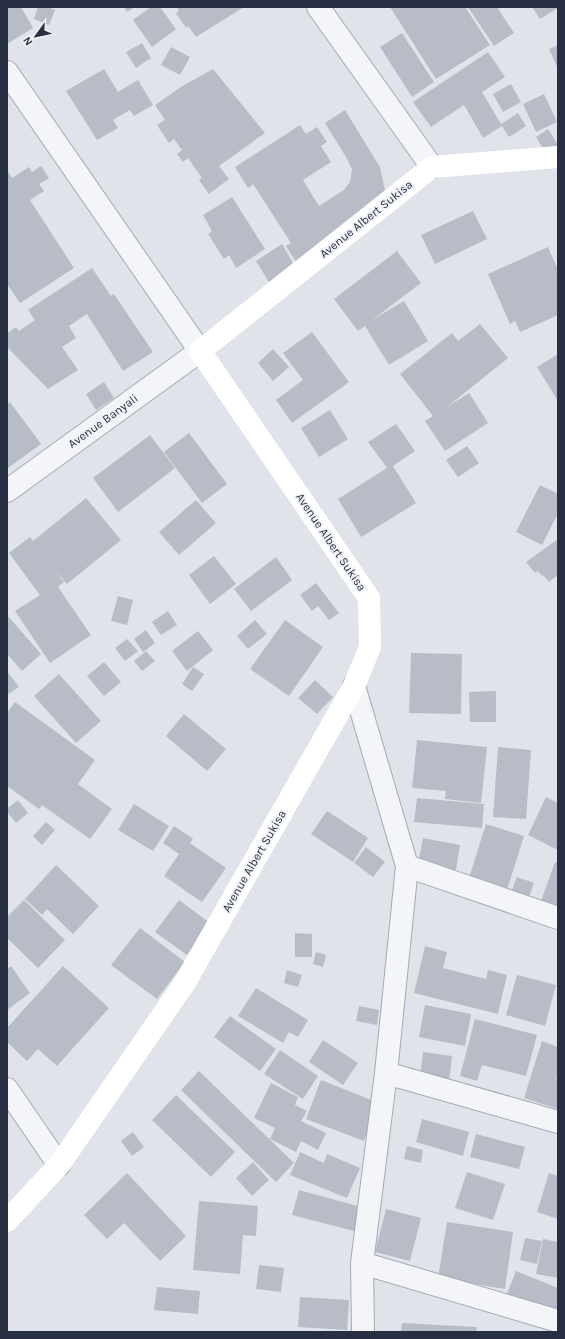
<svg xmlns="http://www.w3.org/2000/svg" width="565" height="1339" font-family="Karla,sans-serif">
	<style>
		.building { fill: #b7bcc7 }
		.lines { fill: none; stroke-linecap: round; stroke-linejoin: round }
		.street-casing { stroke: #a5a9b4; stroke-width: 24 }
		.street { stroke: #f3f5f8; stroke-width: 22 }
		.secondary { stroke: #fff; stroke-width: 22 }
		.labels { text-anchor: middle; stroke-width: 4; stroke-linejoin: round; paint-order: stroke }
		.street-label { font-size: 12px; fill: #282f42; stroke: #f0f2f7 }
	</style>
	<rect width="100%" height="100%" fill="#e0e3ea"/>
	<path class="building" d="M7,7H21L33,28L7,44Z
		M38,7H47L55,10L49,25L34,19Z
		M124,7H135L127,12Z
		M151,7H160L176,29L152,47L133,20Z
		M177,7H244L196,37L188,26L186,28L176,13L179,11Z
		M390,7H465L490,45L436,79Z
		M468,7H497L514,33L494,46Z
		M532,7H558V8L540,19Z
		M402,33L434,82L412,97L380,47Z
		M142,43L151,58L136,68L126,52Z
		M558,45V69L549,49Z
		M171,47L190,57L180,75L161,65Z
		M488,52L505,77L482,92L501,124L518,113L526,126L509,137L502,126L483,138L464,105L431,127L413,102Z
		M104,69L118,92L138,80L153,105L134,116L130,110L113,120L118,128L97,140L66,91Z
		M213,69L265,133L202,178L188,158L183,162L177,154L182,150L174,139L169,143L157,125L165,120L155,105L181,87Z
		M511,84L521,102L503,112L493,94Z
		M544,94L557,122L536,132L523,104Z
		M345,110L380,167L386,195L298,265L286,246L291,243L253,184L248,188L235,167L300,125L306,134L317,127L327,142L321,146L331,162L303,180L319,206L344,190L350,182L352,169L346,157L325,123Z
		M548,129L558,145L546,153L536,137Z
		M41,166L49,178L39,184L44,191L30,200L74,268L20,303L7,284V170L12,178L29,167L32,172Z
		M219,166L229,179L209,194L199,180Z
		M232,197L265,249L236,268L229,255L224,259L208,234L212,231L203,215Z
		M473,211L487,239L435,264L421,235Z
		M282,244L293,263L269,282L256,261Z
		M548,247L558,270V315L520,332L515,321L510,324L488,274Z
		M397,251L421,283L372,320L404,301L428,341L389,365L365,326L358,331L334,299Z
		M92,268L111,296L114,294L153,352L123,371L87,314L69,326L76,338L62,347L78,370L48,389L7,347V333L16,327L19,331L35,320L28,310Z
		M480,324L508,358L447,407L469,393L488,423L445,451L425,421L433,416L400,374L452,333L458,341Z
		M312,332L349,382L292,423L276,400L303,380L283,353Z
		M273,349L289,367L273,381L258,363Z
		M558,354V401L537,367Z
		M104,382L114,398L96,410L86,394Z
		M10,402L41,444L8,468L7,466V405Z
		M330,410L348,439L319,457L301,428Z
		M396,424L415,451L393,466L416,503L361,537L338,499L387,468L368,442Z
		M189,433L227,484L202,503L164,452Z
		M150,435L175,468L118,512L93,478Z
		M467,446L479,463L458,477L446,460Z
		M540,485L558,494V513L542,545L516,532Z
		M86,498L121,540L67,584L55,570L64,582L58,587L91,635L50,663L15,611L40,595L9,553L30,537L33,541Z
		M196,500L216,523L179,555L159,532Z
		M558,539V575L549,582L543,575L542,576L538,571L535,573L526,562Z
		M214,556L236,584L210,604L189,575Z
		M276,557L292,580L251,611L234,589Z
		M316,583L339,613L329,620L318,606L312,611L300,595Z
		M118,596L133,600L127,625L111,621Z
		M168,611L177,625L161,635L152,622Z
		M7,615L41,654L22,671L7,654Z
		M255,620L267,634L248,649L237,636Z
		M285,620L323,647L289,696L250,669Z
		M146,630L155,643L143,652L134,639Z
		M198,631L213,650L187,671L172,651Z
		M127,639L138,651L125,661L115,648Z
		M146,651L155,661L142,671L134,661Z
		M411,653L462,654L461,714L409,713Z
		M104,662L121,682L104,696L87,676Z
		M193,667L204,674L192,691L182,684Z
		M7,671L19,687L7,695Z
		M59,674L101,721L76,743L34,696Z
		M315,680L333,697L317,714L298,698Z
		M496,691V722H470L469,692Z
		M15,702L95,760L78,784L112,809L90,839L42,805L39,809L7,786V713Z
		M184,714L226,749L207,771L166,736Z
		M417,740L487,747L481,803L445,799L446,791L412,788Z
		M498,747L531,750L526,819L493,817Z
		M546,797L558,803V850L528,835Z
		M417,798L484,804L482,828L414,822Z
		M18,800L28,813L16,823L7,812V809Z
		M134,804L169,826L153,851L118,830Z
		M327,811L368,838L353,862L311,834Z
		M46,822L55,830L42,845L33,836Z
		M486,824L524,836L506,893L468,881Z
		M174,826L193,839L190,843L226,868L202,902L164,876L179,854L163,843Z
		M423,838L460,845L456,870L418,864Z
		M366,847L385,862L373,877L354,863Z
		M555,862L558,863V920L537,912Z
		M56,865L99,906L73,934L47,909L42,915L25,899Z
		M517,877L534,883L526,906L508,900Z
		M24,900L65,940L38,968L7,938V917Z
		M179,900L210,923L187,955L155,932Z
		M140,928L185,962L157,999L111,965Z
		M295,933L312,934V957H295Z
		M425,946L447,952L443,968L486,979L488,970L507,975L498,1014L414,993Z
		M316,952L326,955L323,967L313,964Z
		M11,966L30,993L7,1010V969Z
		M63,966L109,1008L57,1066L38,1049L27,1061L7,1042V1028Z
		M287,970L302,975L298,987L284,983Z
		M517,975L556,985L545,1026L506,1015Z
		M256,988L308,1020L298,1037L289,1032L283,1043L238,1016Z
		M425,1005L471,1014L465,1046L419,1037Z
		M359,1006L379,1010L377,1025L356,1021Z
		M230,1016L276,1049L260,1071L214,1037Z
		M475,1019L537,1035L526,1076L482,1065L477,1081L460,1076Z
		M323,1040L358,1063L343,1085L309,1062Z
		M542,1041L558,1047V1073L556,1079H558V1109L524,1098Z
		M280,1050L318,1076L303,1099L264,1074Z
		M423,1052L452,1056L448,1090L419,1086Z
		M199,1071L294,1163L276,1182L181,1090Z
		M321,1080L379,1103L364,1141L306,1119Z
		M271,1083L298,1097L295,1105L307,1111L301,1121L326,1133L318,1150L301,1141L296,1152L270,1139L275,1128L254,1118Z
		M176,1095L235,1152L211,1177L152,1120Z
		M422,1119L469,1132L463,1156L416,1142Z
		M133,1132L144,1147L132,1156L121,1141Z
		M476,1134L525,1147L519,1169L470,1157Z
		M407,1146L423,1150L421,1163L404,1159Z
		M300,1152L324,1163L327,1154L360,1168L347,1198L290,1175Z
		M253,1162L269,1180L252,1196L236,1178Z
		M467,1172L505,1184L493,1220L455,1208Z
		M127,1173L186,1236L160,1261L124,1223L107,1239L84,1215Z
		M549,1173L558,1176V1219L537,1212Z
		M299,1190L361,1207L354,1231L292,1215Z
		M199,1201L258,1206L256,1236L243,1235L240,1274L193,1270Z
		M386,1209L421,1218L410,1261L375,1252Z
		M447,1222L513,1232L505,1289L438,1278Z
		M525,1238L542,1241L537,1264L520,1260Z
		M543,1239L558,1242V1278L536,1274Z
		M259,1265L284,1268L281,1292L256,1289Z
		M516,1271L558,1288V1305L552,1319L505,1299Z
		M157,1287L200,1291L198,1314L154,1310Z
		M300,1297L349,1300L347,1330L298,1327Z
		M402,1323L477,1327L476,1332H401Z"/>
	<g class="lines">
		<g class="street-casing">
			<path id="street" d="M318,7L432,167
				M7,72L200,351L7,491
				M354,686L407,866L386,1073L362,1263L363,1332
				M407,866L558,918
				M386,1073L558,1122
				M7,1089L59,1165
				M362,1263L558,1321"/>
		</g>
		<use href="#street" class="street"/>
		<path class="secondary" d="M7,1221L59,1165L184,984L354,686L370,647L369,598L200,351L432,167L558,157"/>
	</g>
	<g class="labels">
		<g class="street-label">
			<text transform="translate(366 219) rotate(-39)" y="4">Avenue Albert Sukisa</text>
			<text transform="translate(103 421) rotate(-36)" y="4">Avenue Banyali</text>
			<text transform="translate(331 542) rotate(56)" y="4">Avenue Albert Sukisa</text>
			<text transform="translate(254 861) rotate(-60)" y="4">Avenue Albert Sukisa</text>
		</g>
	</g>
	<rect width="565" height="1339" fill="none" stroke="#282f42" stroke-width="16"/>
	<g transform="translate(36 36) rotate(237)" stroke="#f0f2f7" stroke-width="3" paint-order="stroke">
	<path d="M0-3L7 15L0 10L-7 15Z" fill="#282f42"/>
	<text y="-6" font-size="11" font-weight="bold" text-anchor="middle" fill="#282f42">N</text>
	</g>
</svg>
